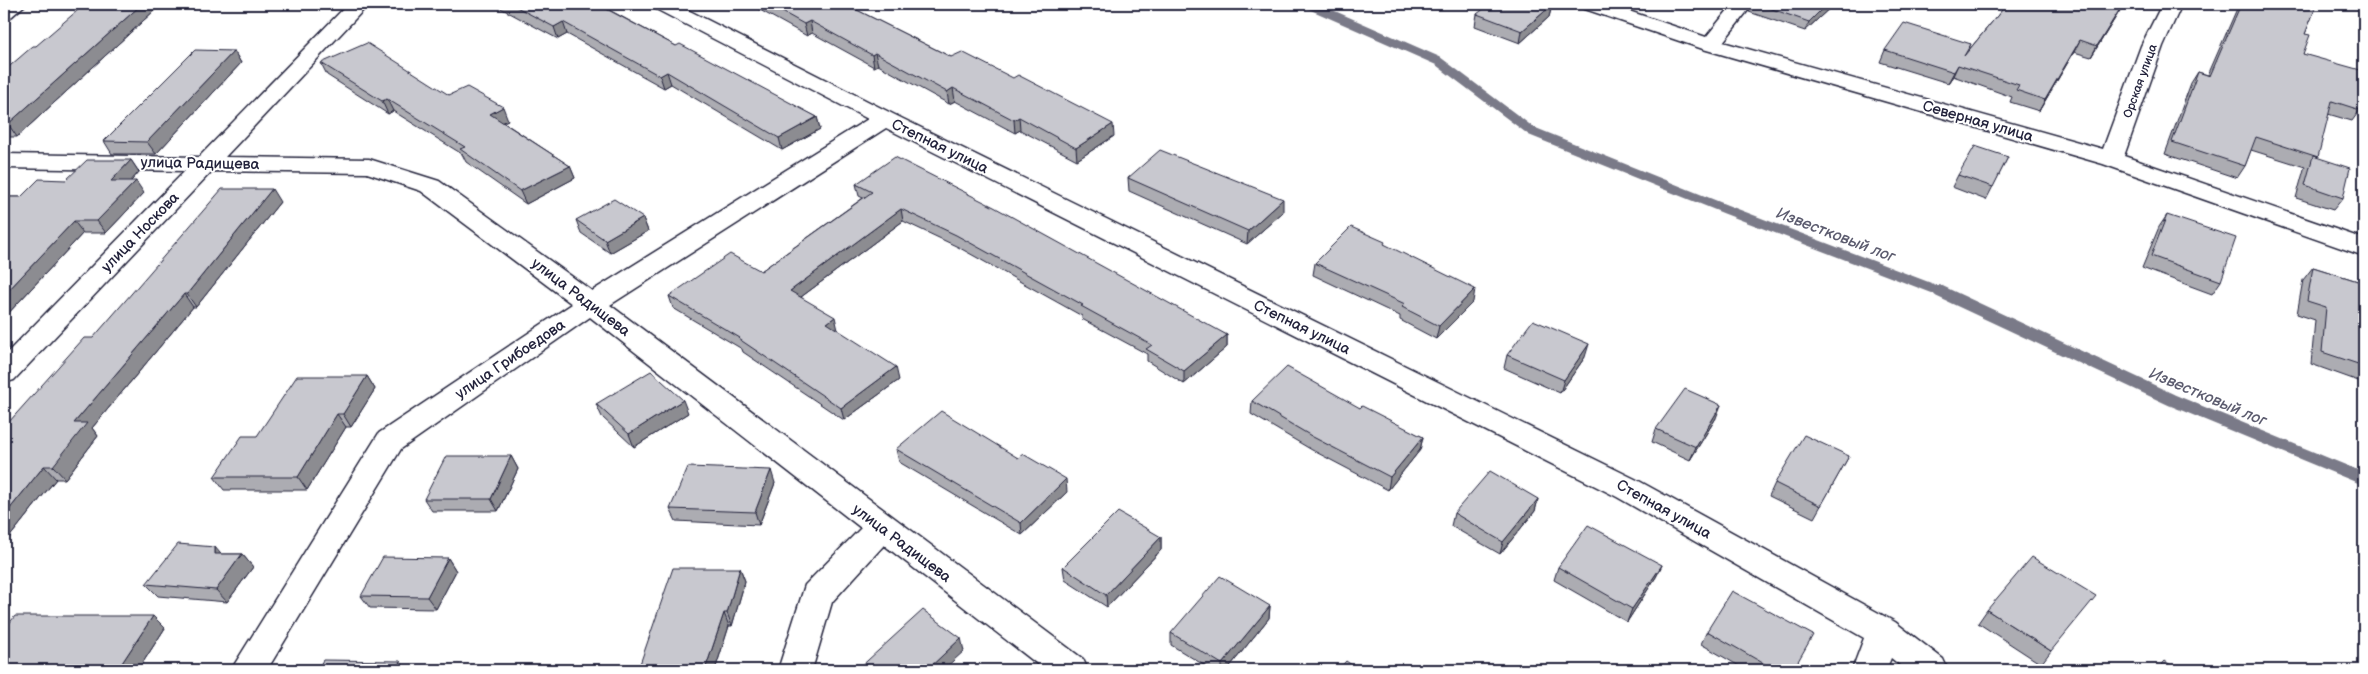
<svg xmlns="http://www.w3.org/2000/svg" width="2368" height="674" font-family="'Balsamiq Sans',sans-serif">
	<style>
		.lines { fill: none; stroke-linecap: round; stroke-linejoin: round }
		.stream-far1 { stroke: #7a7a88; stroke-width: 9 }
		.stream { stroke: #7a7a88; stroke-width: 12 }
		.minor-casing { stroke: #22223b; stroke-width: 3 }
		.minor { fill: #fff; fill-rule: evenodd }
		.wall { fill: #acacb2; stroke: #22223b }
		.shaded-wall { fill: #8c8c91; stroke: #22223b }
		.building { fill: #c8c8cf; stroke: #22223b }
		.labels { text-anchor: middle; stroke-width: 4; stroke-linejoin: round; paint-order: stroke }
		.far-street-label { font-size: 12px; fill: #22223b; stroke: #fff }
		.street-label { font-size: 15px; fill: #22223b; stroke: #fff }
		.water-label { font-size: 16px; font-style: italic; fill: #5c5c6f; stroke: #fff }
	</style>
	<rect width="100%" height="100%" fill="#fff"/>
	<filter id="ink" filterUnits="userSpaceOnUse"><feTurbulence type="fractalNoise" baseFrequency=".02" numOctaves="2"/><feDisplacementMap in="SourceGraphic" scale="10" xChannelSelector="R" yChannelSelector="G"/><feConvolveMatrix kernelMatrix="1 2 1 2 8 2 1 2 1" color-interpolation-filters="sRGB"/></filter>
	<g filter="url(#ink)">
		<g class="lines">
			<path class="stream-far1" d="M1308,4L1438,61L1531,131L1725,209L1942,292"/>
			<path class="stream" d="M1939,291L2172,400L2364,479"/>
			<g class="minor-casing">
				<path id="minor" d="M4,4H26L11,17L4,19Z
					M348,4H369L225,157L369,159L439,181L592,291L868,119L654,8L651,4H676L893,114L1639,481L1895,622L1943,659L1948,670H1906L1891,658L1886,670H1852L1864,638L1617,497L886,128L610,305L1083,659L1088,670H1045L884,545L832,602L812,670H778L805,585L861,528L590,317L401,449L267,670H231L379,433L572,304L421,191L367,173L212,171L14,380L4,383V356L185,171L4,168V154L199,157Z
					M1579,4H1608L1706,37L1733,4H1753L1723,42L2103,149L2141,46L2162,4H2182L2163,46L2124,156L2364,239V256L2103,164L1703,49L1582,8Z"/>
			</g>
			<use href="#minor" class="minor"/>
		</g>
		<path class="wall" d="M493,4H601L602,6L676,46L817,117L820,129L782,150L671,84L664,88L567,34L558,39Z
			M749,4H845L951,57L1114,136L1077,160L1020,130L1015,133L955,101L949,104L878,65L874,67L812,33L807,36Z
			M1752,4H1834L1805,31L1749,12Z
			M2007,4H2124L2091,57L2074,52L2039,111L2010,102L2012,97L1953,76L1948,83L1880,62L1885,50L1971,44L1968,51Z
			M2239,4H2317L2305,34L2303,54L2360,110L2352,121L2328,114L2317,158L2343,198L2333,210L2296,198L2304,169L2305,167L2251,150L2245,166L2237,178L2165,154L2191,83L2198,72L2208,75Z
			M1552,5L1549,17L1520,43L1475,26L1477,14Z
			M156,9L17,137H4V71L36,46Z
			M234,51L241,63L156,154H112L104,141Z
			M321,63L449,95L508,120L503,122L570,166L575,178L526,204L466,162L462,154L393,111L388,114L327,75Z
			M2008,157L1986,200L1952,187L1958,175Z
			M131,160L139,172L131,181L144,193L106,233H83L4,318V197H21L66,180Z
			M1128,178L1283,212L1247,244L1129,191Z
			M856,184L1227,335V347L1184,384L1147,361V354L1082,319V316L958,247L903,221L801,297L837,330L899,380L844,420L743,352L742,349L673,308L669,296L761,271L863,198L859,196Z
			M280,202L196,307H193L92,428L98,436L65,479H56L4,544L8,423L93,338Z
			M2167,215L2221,281L2212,294L2142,268L2159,227Z
			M643,218L648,231L610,253L581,233L576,220Z
			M1385,245L1473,302L1436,339L1400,320V316L1313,275L1315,263Z
			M2313,267L2364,283V383L2311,364L2315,320L2297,314L2303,280Z
			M1507,355L1585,357L1560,393L1504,368Z
			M367,376L375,389L351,427H346L307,490H224L214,477L257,436Z
			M1252,401L1360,408L1423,437L1420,450L1388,490L1312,450L1251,414Z
			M596,404L688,413L634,447L602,417Z
			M1716,418L1690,460L1652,442L1656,429Z
			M896,449L1067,492L1022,535L899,462Z
			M511,456L518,469L498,511H432L424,499Z
			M1849,456L1814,518L1769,496L1775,483Z
			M775,483L759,525L676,521L670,509Z
			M1538,499L1535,511L1500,554L1451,526L1454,513Z
			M1161,537V550L1107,607L1065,580L1063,567Z
			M220,554H242L253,567L227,602L158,596L146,584Z
			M448,558L456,571L436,609L370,608L361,596Z
			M1662,565L1656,577L1627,622L1554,580L1558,567Z
			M740,568L745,581L732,626H729L715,670L639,667Z
			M1270,606L1269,618L1227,670H1212L1171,645V633Z
			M1987,610L2051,651L2041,664L1978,623Z
			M165,628L138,670H4V630Z
			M1707,631L1793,670H1746L1701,644Z"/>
		<path class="shaded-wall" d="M142,4H153L156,9L17,137L8,124Z
			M1827,4H1834L1805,31L1809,22Z
			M2123,4H2124L2091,57L2097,46Z
			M1552,5L1549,17L1520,43L1522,31Z
			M810,21L812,33L807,36L804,24Z
			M563,22L567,34L558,39L554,27Z
			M2080,40L2074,52L2039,111L2045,100Z
			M234,51L241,63L156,154L147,142Z
			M875,53L878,65L874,67L872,55Z
			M1958,65L1953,76L1948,83L1954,72Z
			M667,72L671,84L664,88L660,76Z
			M953,88L955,101L949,104L947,92Z
			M387,99L393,111L388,114L382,101Z
			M503,107L508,120L495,126L490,114Z
			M817,117L820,129L782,150L779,138Z
			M1019,117L1020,130L1015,133L1014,120Z
			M1113,124L1114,136L1077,160L1076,148Z
			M131,160L139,172L120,193L111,181Z
			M570,166L575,178L526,204L520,191Z
			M136,181L144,193L106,233L97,221Z
			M272,189L280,202L196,307L187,294Z
			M1283,199V212L1247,244L1248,231Z
			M901,209L903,221L793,303L790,291Z
			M643,218L648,231L610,253L605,240Z
			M74,221L83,233L4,318V295Z
			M1475,289L1473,302L1436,339L1439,326Z
			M184,294L193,307L92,428L98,436L65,479L53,466L74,423Z
			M835,317L838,330L830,336L827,323Z
			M1227,335V347L1184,384V371Z
			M1589,344L1585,357L1560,393L1564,380Z
			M896,367L899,380L844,420L841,408Z
			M367,376L375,389L351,427L343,414Z
			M683,400L688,413L634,447L629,434Z
			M1721,405L1716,418L1690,460L1696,447Z
			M337,414L346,427L307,490L298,477Z
			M1423,437L1420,450L1388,490L1390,477Z
			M511,456L518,469L498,511L491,499Z
			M44,466L56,479L4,544V516Z
			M771,470L775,483L759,525L755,512Z
			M1066,479L1067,492L1022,535L1021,523Z
			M1538,499L1535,511L1500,554L1503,542Z
			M1161,537V550L1107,607L1106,595Z
			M215,547L225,559L215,554Z
			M242,554L253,567L227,602L216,590Z
			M448,558L456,571L436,609L427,597Z
			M1662,565L1656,577L1627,622L1632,609Z
			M740,568L745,581L732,626L727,613Z
			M1270,606L1269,618L1227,670H1222V664Z
			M724,613L729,626L715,670H705Z
			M153,616L165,628L138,670H125L120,666Z
			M961,638L964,651L943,670H927Z
			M400,661L407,670H396Z"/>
		<path class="building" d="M85,4H142L8,124H4V71L33,46H36Z
			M511,4H601L599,5L676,46L680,44L817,117L779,138L667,72L660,76L563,22L554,27Z
			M768,4H845L951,57L962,52L1013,78L1018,75L1113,124L1076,148L1019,117L1014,120L953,88L947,92L875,53L872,55L810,21L804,24Z
			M1490,4H1547L1552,5L1522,31L1477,14Z
			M1758,4H1827L1809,22Z
			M2007,4H2123L2097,46L2080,40L2045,100L2016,90L2019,85L1958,65L1954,72L1885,50L1904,23L1971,44L1964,56Z
			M2241,4H2317L2305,34L2310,35L2303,54L2364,71V96L2360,110L2332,101L2318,157L2256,137L2245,166L2172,142L2198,72L2210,76Z
			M367,43L449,95L467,87L503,107L490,114L570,166L520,191L460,149L465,147L387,99L382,101L321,63Z
			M195,50L234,51L147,142L104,141Z
			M1975,146L2008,157L1993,187L1958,175Z
			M1160,150L1283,199L1248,231L1128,178Z
			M2313,156L2350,168L2343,198L2305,185Z
			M895,157L994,207L1227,335L1184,371L1146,349L1152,345L1081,306L1083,305L956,235L901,209L790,291L835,317L827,323L896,367L841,408L739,339L740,338L669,296L730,254L761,271L872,192L856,184Z
			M87,160H131L111,181H136L97,221H74L4,295V231L8,227H4V197H21L39,179L66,180Z
			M222,189H272L187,294H184L74,423H87L53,466H44L4,516V425L5,423H8L84,338H93Z
			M614,199L643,218L605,240L576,220Z
			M2167,215L2236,238L2221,281L2151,256Z
			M1351,227L1385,242L1384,244L1475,289L1439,326L1402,307L1405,304L1315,263Z
			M2313,267L2364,283V366L2322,352L2326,307L2307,301Z
			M1533,320L1589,344L1564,380L1507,355Z
			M1287,367L1360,408L1362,406L1423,437L1390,477L1313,437L1252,401Z
			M651,371L683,400L629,434L596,404Z
			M297,376H367L343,414H337L298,477H214L242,436H257Z
			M1685,389L1721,405L1696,447L1656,429Z
			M941,411L1018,458L1023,454L1066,479L1021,523L896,449Z
			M1804,435L1849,456L1821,506L1775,483Z
			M446,456H511L491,499H424Z
			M688,467L771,470L755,512L670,509Z
			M1490,471L1538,499L1503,542L1454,513Z
			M1118,512L1161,537L1106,595L1063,567Z
			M1588,525L1662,565L1632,609L1558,567Z
			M178,544L215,547V554H242L216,590L146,584Z
			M383,557L448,558L427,597L361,596Z
			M2032,557L2096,596L2051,651L1987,610Z
			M673,568H740L727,613H724L705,670H590L592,666L639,667Z
			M1220,576L1270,606L1222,664L1171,633Z
			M1732,591L1813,635L1793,670H1775L1707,631Z
			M923,610L961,638L927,670H857Z
			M15,616H153L120,666H4V630Z
			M323,660L400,661L396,670H317Z
			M1346,661L1359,670H1338Z
			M2165,661L2178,670H2157Z"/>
	</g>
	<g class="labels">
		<g class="far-street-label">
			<text transform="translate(2140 81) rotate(-70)" y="4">Орская улица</text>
		</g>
		<g class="street-label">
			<text transform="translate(1978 121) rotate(16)" y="5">Северная улица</text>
			<text transform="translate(940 146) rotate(26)" y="5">Степная улица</text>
			<text transform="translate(200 163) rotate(1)" y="5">улица Радищева</text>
			<text transform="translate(140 232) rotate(-46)" y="5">улица Носкова</text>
			<text transform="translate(581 297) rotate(37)" y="5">улица Радищева</text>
			<text transform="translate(1302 327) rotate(26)" y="5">Степная улица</text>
			<text transform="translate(510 359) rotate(-34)" y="5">улица Грибоедова</text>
			<text transform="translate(1664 509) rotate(29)" y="5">Степная улица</text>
			<text transform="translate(902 543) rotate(37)" y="5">улица Радищева</text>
		</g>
		<g class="water-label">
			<text transform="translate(1836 234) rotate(21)" y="6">Известковый лог</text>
			<text transform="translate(2208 396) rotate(23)" y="6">Известковый лог</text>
		</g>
	</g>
	<rect width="2368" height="674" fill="none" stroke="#fff" stroke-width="20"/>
	<rect x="10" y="10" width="2348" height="654" fill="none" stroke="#22223b" stroke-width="2" filter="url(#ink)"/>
</svg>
